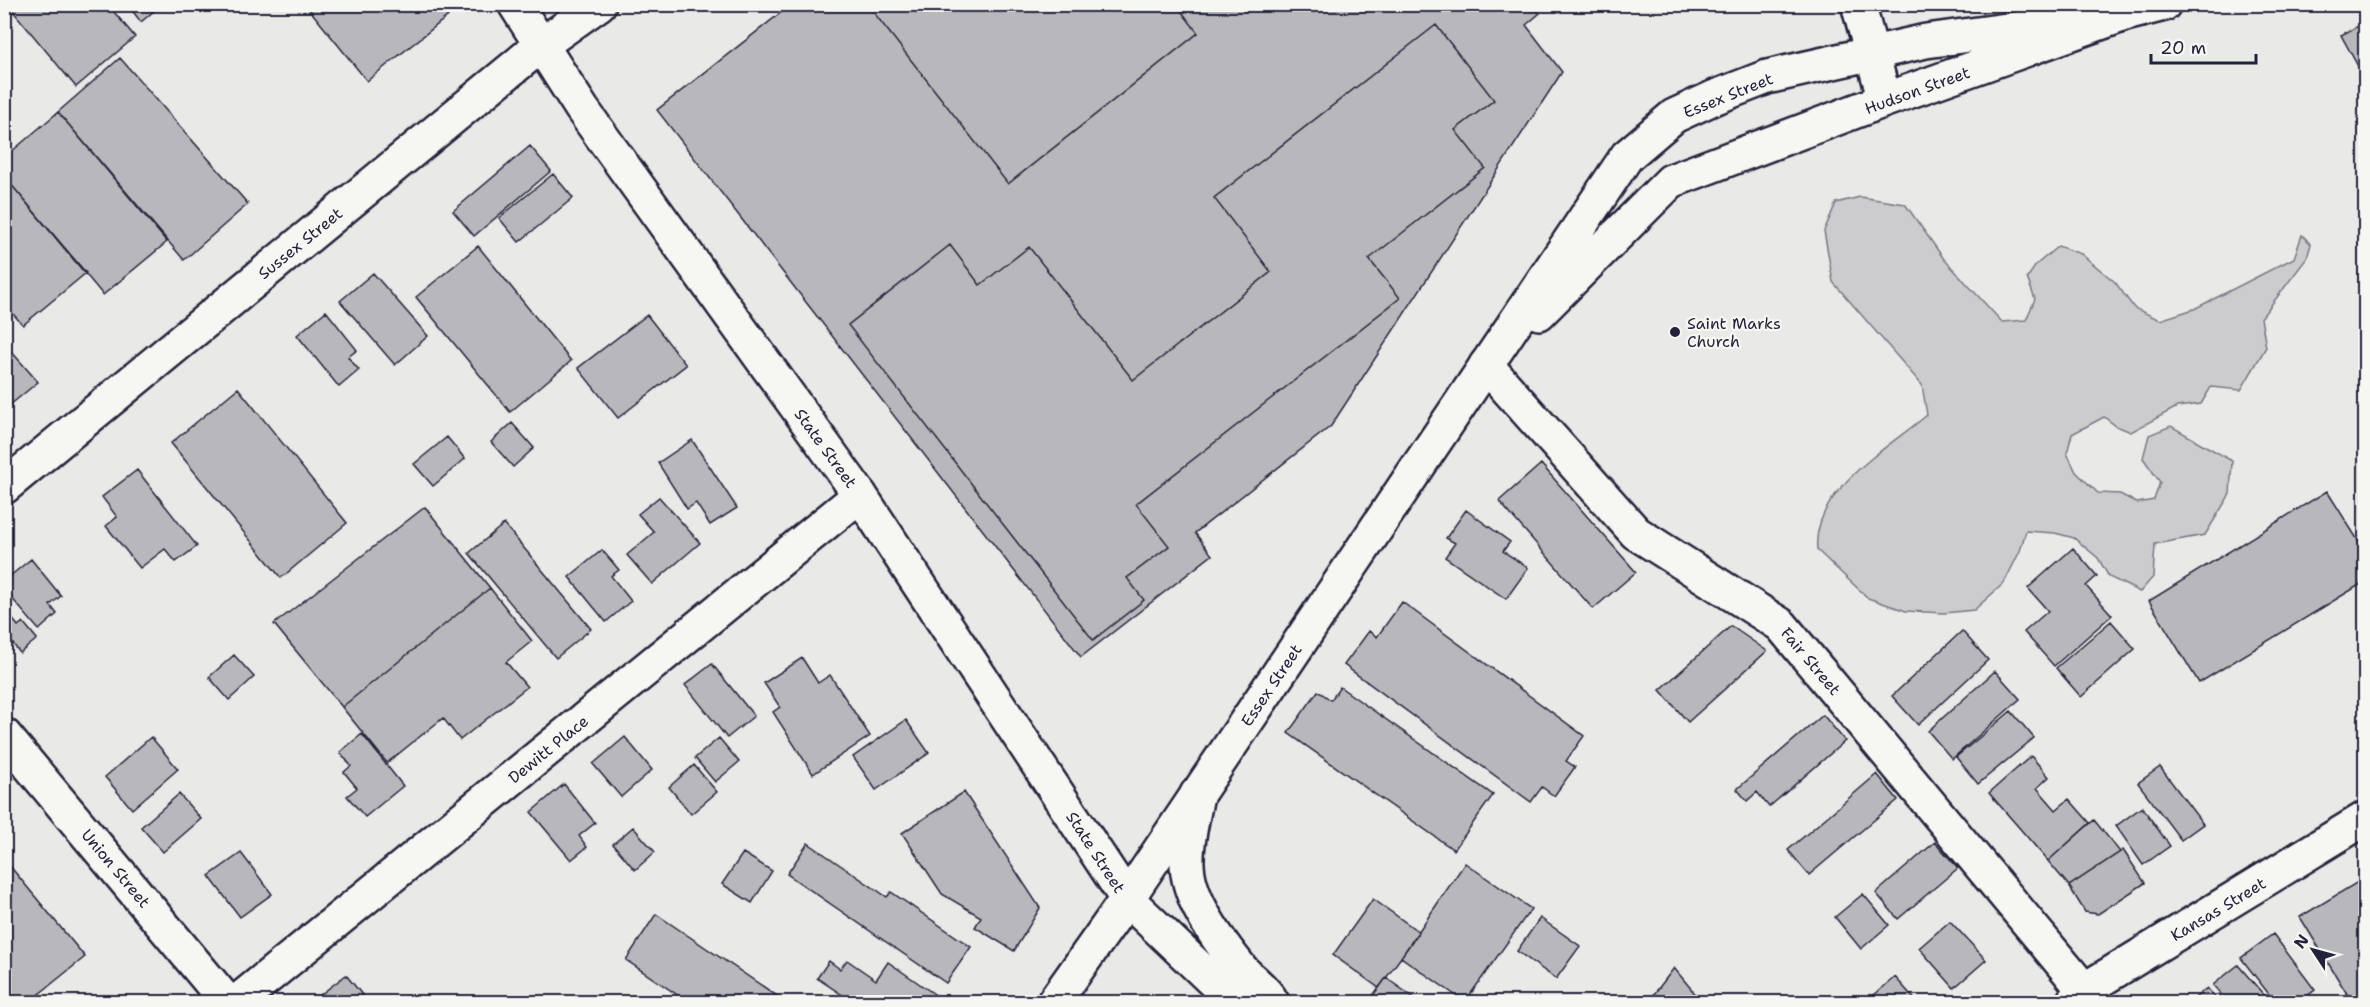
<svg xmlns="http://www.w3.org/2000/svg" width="2370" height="1007" font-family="'Shantell Sans',sans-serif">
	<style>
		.green { fill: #ccccce; stroke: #777784; stroke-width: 1.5 }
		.building { fill: #b8b8bc; stroke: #22223b; stroke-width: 1.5 }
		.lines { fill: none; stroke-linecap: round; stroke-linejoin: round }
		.minor-casing { stroke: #22223b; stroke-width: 38 }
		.tertiary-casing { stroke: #22223b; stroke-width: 38 }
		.secondary-casing { stroke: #22223b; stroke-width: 38 }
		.minor { stroke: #f6f6f2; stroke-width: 33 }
		.tertiary { stroke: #f6f6f2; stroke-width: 33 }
		.secondary { stroke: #f6f6f2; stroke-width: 33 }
		.poi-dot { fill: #22223b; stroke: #f6f6f2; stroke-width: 2 }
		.labels { text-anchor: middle; stroke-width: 4.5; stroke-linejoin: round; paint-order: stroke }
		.street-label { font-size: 16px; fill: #22223b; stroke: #f6f6f2 }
		.poi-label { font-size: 16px; fill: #22223b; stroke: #f6f6f2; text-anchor: start }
	</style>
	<rect width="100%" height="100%" fill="#e9e9e7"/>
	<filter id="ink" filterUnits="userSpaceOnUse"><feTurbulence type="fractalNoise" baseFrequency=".0167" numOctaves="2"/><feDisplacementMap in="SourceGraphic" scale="12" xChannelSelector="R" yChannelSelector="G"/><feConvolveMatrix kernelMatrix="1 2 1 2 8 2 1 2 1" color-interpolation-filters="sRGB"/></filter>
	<g filter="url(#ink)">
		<path class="green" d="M1860,197L1905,204L1944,259L2002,322L2026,320L2035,299L2027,278L2036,265L2058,246L2081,254L2115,282L2134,308L2160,320L2194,309L2294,258L2302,235L2311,244L2307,258L2261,318L2266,347L2241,390L2211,387L2201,404L2177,407L2131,432L2116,426L2104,417L2072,434L2067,453L2076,472L2098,493L2120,494L2137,503L2154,500L2160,482L2143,458L2149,435L2171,426L2232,461L2230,494L2205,535L2155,544L2153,577L2140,592L2109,577L2098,558L2074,538L2055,533L2026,531L2020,551L2004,583L1974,610L1944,613L1906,611L1868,598L1817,550C1811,491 1888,448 1927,415L1922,385L1833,282L1824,231L1836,203Z"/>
		<path class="building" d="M7,4H111L109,6L135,37L76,87Z
			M127,4H162L141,22Z
			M305,4H439L448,16L367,81Z
			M792,4H1527L1540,13L1526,25L1562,72L1331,426L1195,533L1212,555L1081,657L657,110Z
			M867,4H1176L1198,33L1008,184Z
			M2366,22V81L2341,35Z
			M1436,25L1494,100L1455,130L1485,168L1369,259L1400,298L1136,504L1169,546L1127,578L1144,600L1093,640L848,325L950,245L980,285L1029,247L1133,380L1271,272L1214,198Z
			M120,58L248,204L184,260L58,112Z
			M58,112L167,242L103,295L4,176V158Z
			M530,146L551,171L474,236L453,211Z
			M553,174L573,198L519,242L499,218Z
			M4,176L86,273L23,325L4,304Z
			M478,246L571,361L510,412L416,297Z
			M373,273L428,336L395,365L340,301Z
			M326,311L357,350L348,357L359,370L339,387L297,335Z
			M647,315L686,365L618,418L578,368Z
			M4,343L38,382L4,410Z
			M238,388L347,523L281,578L171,443Z
			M512,423L534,448L513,467L491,442Z
			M447,437L465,459L433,486L414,464Z
			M692,440L737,508L710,525L696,503L687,509L658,463Z
			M1541,464L1636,572L1593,609L1499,501Z
			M137,470L197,546L176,562L165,549L140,568L106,526L117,517L102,497Z
			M2327,491L2366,553V581L2199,683L2149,601Z
			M659,497L700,543L652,584L627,555L654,532L638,514Z
			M425,507L490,588L342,707L274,624Z
			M1466,510L1510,542L1503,551L1528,568L1506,599L1445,557L1455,543L1446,538Z
			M504,524L591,629L556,658L469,553Z
			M2073,548L2097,576L2086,586L2112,615L2054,666L2024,632L2048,611L2028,588Z
			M602,550L619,570L611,576L631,601L606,622L569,577Z
			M31,559L61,596L50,605L57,614L39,630L4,589V581Z
			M490,588L532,641L506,662L527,687L460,740L443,718L387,763L342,707Z
			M1402,602L1584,736L1566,761L1575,767L1554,796L1542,787L1531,802L1344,665L1369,631L1377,637Z
			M4,608L18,626L23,622L37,639L20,653L10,640L4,644Z
			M2111,621L2135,649L2081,697L2056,668Z
			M1731,626L1767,651L1688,722L1660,690Z
			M1962,631L1988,660L1918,725L1892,696Z
			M234,655L254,677L229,700L209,677Z
			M802,658L818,683L830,675L870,736L813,774L773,712L780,707L764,683Z
			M712,664L754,716L727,738L685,685Z
			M1995,671L2020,699L1952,759L1928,731Z
			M1340,687L1493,795L1454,850L1288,733L1318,691L1331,700Z
			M2011,711L2034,738L1978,784L1956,757Z
			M1823,715L1845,741L1769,807L1757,792L1747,801L1737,789Z
			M906,720L929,753L876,790L853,757Z
			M362,734L403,786L365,817L347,796L357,788L344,772L351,766L340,752Z
			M151,737L178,769L132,809L105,777Z
			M625,737L652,770L621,797L593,764Z
			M719,738L739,762L715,782L695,758Z
			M2031,756L2049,777L2037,788L2056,810L2069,799L2090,823L2048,861L1989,793Z
			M694,765L717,792L691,814L669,787Z
			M2160,767L2203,824L2181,840L2138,783Z
			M1877,774L1898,800L1809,875L1788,850Z
			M564,784L595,823L579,836L587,847L571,860L531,812Z
			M964,792L1040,908L1014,951L975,927L981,917L942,894L902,833Z
			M179,794L201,819L163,852L141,827Z
			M2142,807L2170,846L2143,865L2116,826Z
			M2094,820L2120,852L2069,886L2048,861Z
			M633,827L655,852L635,870L613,844Z
			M1935,842L1958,868L1898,919L1876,893Z
			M808,843L887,897L891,892L971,947L946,983L787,874Z
			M2123,850L2145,883L2098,914L2085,912L2069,886Z
			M241,853L272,894L240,917L209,876Z
			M743,853L772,871L752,903L722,884Z
			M4,859L85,957L29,1002H4Z
			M1465,863L1531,909L1465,1002L1401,957Z
			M2366,877V1002H2352L2300,917Z
			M1863,894L1889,925L1861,949L1835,917Z
			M1373,899L1419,932L1379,988L1333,955Z
			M656,914L786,1002H688L626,960Z
			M1540,918L1580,946L1556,979L1517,951Z
			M1950,921L1986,960L1954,988L1919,948Z
			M2273,934L2315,990L2299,1002H2275L2241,958Z
			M847,960L876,980L888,962L940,998L936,1002H853L817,978L829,961L840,969Z
			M2238,965L2270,1002H2228L2213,985Z
			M1674,968L1702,1002H1648Z
			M346,975L368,1002H311Z
			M1895,977L1917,1002H1869L1867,1001Z
			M1386,978L1420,1002H1368Z
			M2207,988L2219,1002H2190Z"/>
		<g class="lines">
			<g class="minor-casing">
				<path id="minor" d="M1486,365L1636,533L1781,625L2094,1002
					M4,487L541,45L599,4
					M4,735L227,1002
					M237,1002L860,495
					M2073,1002L2084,990L2366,818"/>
			</g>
			<g class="tertiary-casing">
				<path id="tertiary" d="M515,4L582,109L860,495L1127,899L1235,1002
					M1197,794C1194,814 1187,837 1187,858C1185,895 1216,937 1238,965C1248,979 1264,987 1272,1002"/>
			</g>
			<g class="secondary-casing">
				<path id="secondary" d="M1858,4L1885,100
					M1539,313L1671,181L1885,100L2125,14L2164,4
					M1054,1002L1127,899L1627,156L1674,116L1713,98L1767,77L1926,41L2125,14"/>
			</g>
			<use href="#minor" class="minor"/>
			<use href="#tertiary" class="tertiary"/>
			<use href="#secondary" class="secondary"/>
		</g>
	</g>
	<circle class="poi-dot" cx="1675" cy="332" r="6"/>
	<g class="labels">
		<g class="street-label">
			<text transform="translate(1917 90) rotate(-20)" y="6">Hudson Street</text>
			<text transform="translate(1728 95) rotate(-22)" y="6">Essex Street</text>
			<text transform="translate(300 243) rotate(-39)" y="6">Sussex Street</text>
			<text transform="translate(826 448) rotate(54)" y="6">State Street</text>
			<text transform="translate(1811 661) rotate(50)" y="6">Fair Street</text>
			<text transform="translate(1271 685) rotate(-56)" y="6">Essex Street</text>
			<text transform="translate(548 749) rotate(-39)" y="6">Dewitt Place</text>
			<text transform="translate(1096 852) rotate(57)" y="6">State Street</text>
			<text transform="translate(116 868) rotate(50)" y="6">Union Street</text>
			<text transform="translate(2218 909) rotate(-31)" y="6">Kansas Street</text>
		</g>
		<g class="poi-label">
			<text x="1687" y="329">Saint Marks<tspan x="1687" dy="18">Church</tspan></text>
		</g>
	</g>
	<rect width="2370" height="1007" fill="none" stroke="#f6f6f2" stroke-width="24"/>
	<rect x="12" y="12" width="2346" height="983" fill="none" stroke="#22223b" stroke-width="2" filter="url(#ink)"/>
	<g transform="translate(2313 950) rotate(306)" stroke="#f6f6f2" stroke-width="4.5" paint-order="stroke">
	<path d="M0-4.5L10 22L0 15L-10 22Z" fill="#22223b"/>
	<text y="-9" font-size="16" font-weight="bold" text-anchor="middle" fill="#22223b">N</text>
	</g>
	<path d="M2151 54v9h105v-9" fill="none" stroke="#22223b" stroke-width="3"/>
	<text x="2160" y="54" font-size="18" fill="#22223b" stroke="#f6f6f2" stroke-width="4.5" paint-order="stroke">20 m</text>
</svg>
